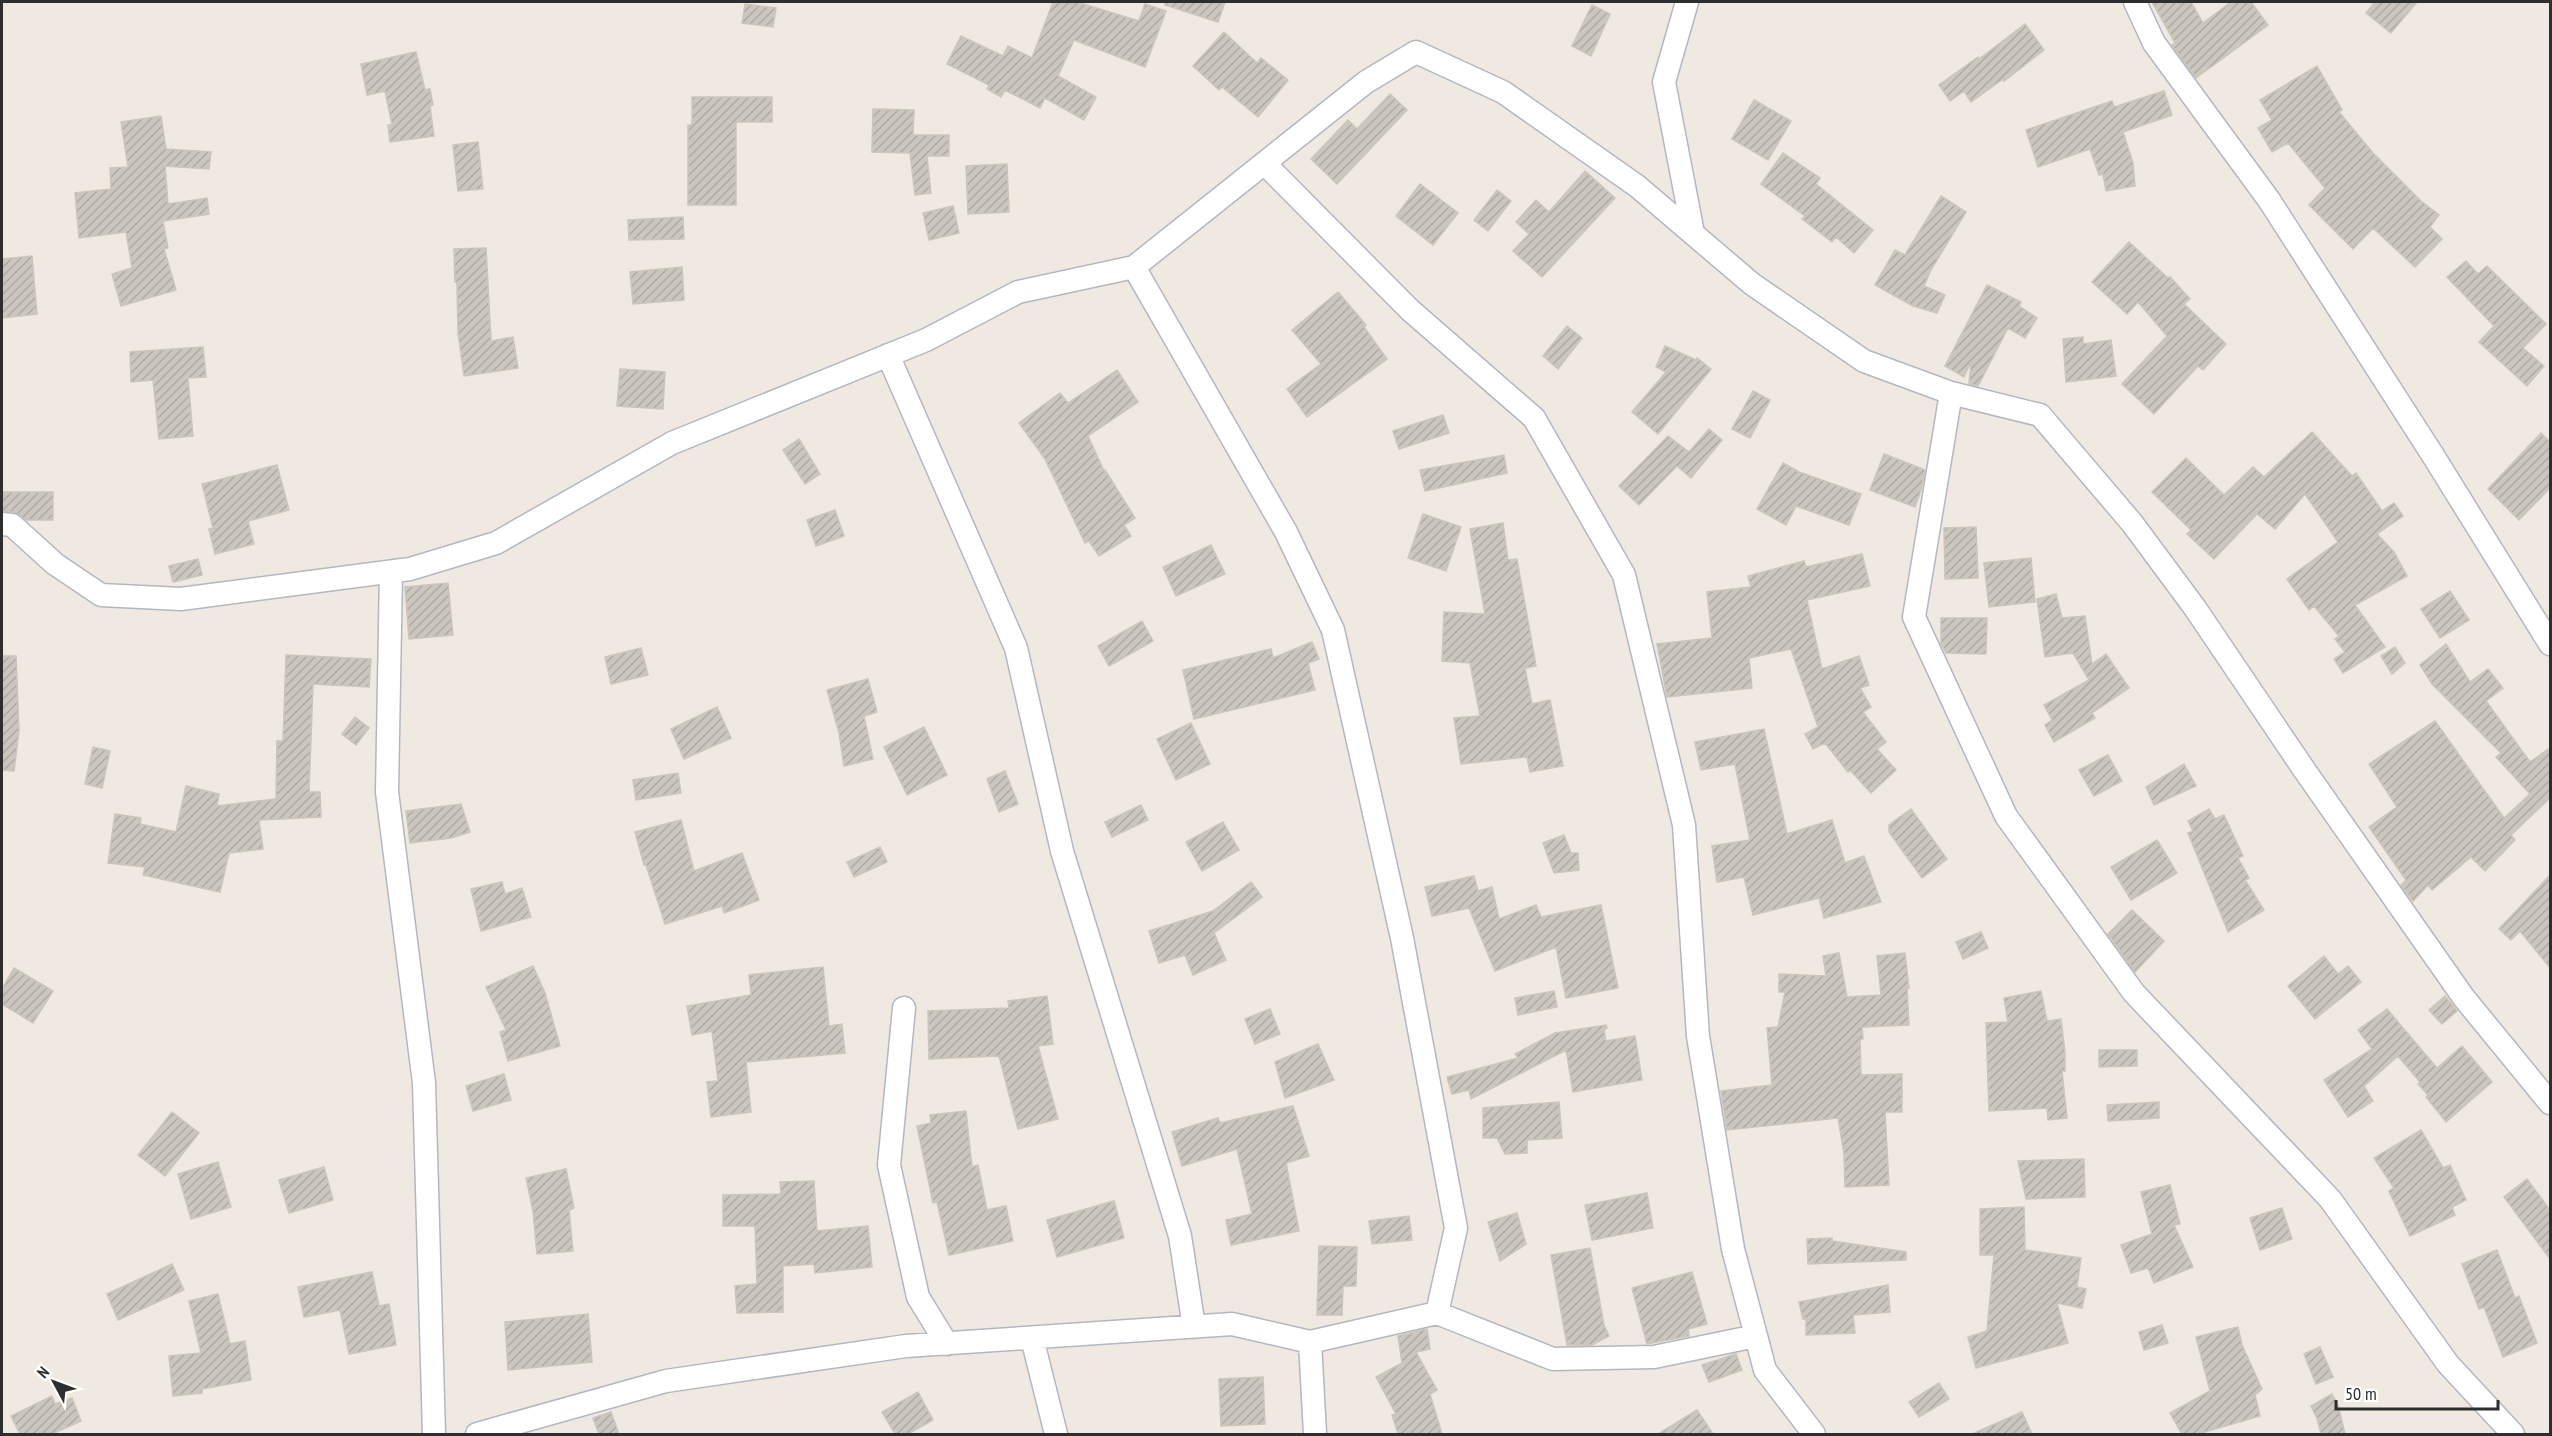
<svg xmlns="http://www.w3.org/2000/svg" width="2552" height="1436" font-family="'PT Sans Narrow',sans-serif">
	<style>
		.building { fill: url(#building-hatch); stroke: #cbc5ba; stroke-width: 1.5 }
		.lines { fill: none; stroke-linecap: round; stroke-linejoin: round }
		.minor-casing { stroke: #b4b7c1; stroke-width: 25 }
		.minor { stroke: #fff; stroke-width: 22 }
	</style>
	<defs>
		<pattern id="building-hatch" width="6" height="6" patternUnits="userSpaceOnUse" patternTransform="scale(1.5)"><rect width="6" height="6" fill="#cbc7bf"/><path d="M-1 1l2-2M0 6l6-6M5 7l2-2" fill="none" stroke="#afaba4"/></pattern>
	</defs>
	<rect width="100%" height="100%" fill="#efe9e1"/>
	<path class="building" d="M1053,2H1077L1139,21L1145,4L1166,11L1145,67L1074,40L1058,76L1096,97L1084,120L1045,98L1040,108L1005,90L1001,97L987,89L989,85L947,64L961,36L1003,56L1008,46L1032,58Z
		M1165,2H1225L1218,22L1165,5Z
		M2152,2H2191L2203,23L2231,2H2251L2268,25L2196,78L2172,45L2175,43Z
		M2375,2H2417L2391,33L2366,13Z
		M745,4L776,8L773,27L742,23Z
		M1592,5L1610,14L1591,56L1572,46Z
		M2025,24L2044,50L2004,81L2003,79L1971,102L1964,91L1950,101L1939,85L1978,57L1979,59Z
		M1224,32L1257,63L1261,58L1288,80L1258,117L1222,87L1219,90L1193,66Z
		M416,52L425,90L430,89L433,105L430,106L434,136L390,142L388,125H392L385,91L367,95L361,64Z
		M2317,66L2342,110L2339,112L2373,153L2421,201L2439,215L2430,227L2442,239L2415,267L2373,228L2353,249L2309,205L2325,188L2288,143L2272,152L2258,128L2272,120L2260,100Z
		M2164,91L2172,115L2123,132L2133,163L2135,186L2106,191L2103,174L2099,175L2090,149L2038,167L2026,130L2112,101L2114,107Z
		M1390,94L1407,110L1337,184L1311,159L1348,120L1357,129Z
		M692,97H772V122H736V205H688V125H692Z
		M1754,100L1791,121L1768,160L1732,139Z
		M873,109L914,110L913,135H949V156H927L931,193L915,195L910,153L872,152Z
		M161,116L166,149L211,152L209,169L165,166L168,204L207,198L209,214L163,221L168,248L164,249L176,290L121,306L112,274L132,268L126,232L79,238L75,193L111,189L110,168L128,167L121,122Z
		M478,142L483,189L458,191L453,145Z
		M1783,153L1820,178L1816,184L1873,230L1854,253L1836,237L1832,242L1802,219L1805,216L1761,184Z
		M1007,164L1009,212L968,214L966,166Z
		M1585,171L1615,198L1542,277L1513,251L1529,234L1516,222L1536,200L1549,212Z
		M1420,184L1458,213L1433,245L1396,216Z
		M1497,190L1511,201L1488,231L1474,220Z
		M1941,196L1966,212L1931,270L1924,286L1945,295L1937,313L1913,306L1875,285L1895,250L1905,255Z
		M953,206L959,233L929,240L923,213Z
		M683,217L684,239L629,240L628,220Z
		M2129,242L2168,278L2170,277L2190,299L2184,304L2226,344L2203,370L2198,366L2154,414L2122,384L2167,336L2138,302L2127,314L2092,282Z
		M486,248L491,341L513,337L518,368L464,376L458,333L457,282H455L454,249Z
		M32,256L37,314L2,318V259Z
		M2466,261L2478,274L2487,266L2546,324L2523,348L2544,366L2527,386L2479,342L2494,326L2447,277Z
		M682,267L684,300L633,304L630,272Z
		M1987,285L2021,302L2019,306L2037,318L2025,338L2008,328L1978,386L1969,384L1971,361L1964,377L1945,366Z
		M1338,292L1366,325L1364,327L1387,359L1307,417L1287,389L1321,364L1292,330Z
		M1567,326L1582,338L1558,369L1543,356Z
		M2083,337V344L2111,340L2116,376L2066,382L2063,339Z
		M1665,346L1696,360L1697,358L1711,369L1658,434L1632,412L1666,372L1656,367Z
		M203,347L206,377L188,378L193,436L159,439L153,380L131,382L130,352Z
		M620,369L665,372L663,409L617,406Z
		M1117,370L1138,402L1088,436L1104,471L1105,470L1135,518L1124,525L1131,536L1099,556L1089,541L1085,543L1045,459L1019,423L1060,393L1068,403Z
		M1753,391L1770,400L1750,438L1732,429Z
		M1443,415L1449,433L1399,449L1393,431Z
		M1709,429L1722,440L1691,478L1677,466L1639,505L1619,486L1668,436L1689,452Z
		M2312,432L2352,476L2356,473L2382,511L2394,503L2403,516L2377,534L2394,552L2407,576L2355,605L2385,647L2343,673L2334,659L2345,652L2335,639L2339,636L2314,606L2309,610L2287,579L2338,542L2305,494L2275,529L2257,514L2214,559L2187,534L2191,530L2152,492L2186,458L2224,495L2253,467L2264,477Z
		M2541,433L2550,442V488L2519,520L2488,489Z
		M799,439L820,474L805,484L783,450Z
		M1884,454L1925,470L1921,490L1915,507L1870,490Z
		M1504,455L1507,473L1425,491L1420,470Z
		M1783,463L1799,472L1861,494L1849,525L1796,506L1786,525L1757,509Z
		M277,465L289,510L248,521L254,544L215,554L209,529L213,528L202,484Z
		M2,492H53V520H27L14,512L2,511Z
		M835,510L844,536L816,546L807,520Z
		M1423,514L1461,527L1446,571L1408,558Z
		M1503,523L1508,560L1517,559L1536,666L1525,668L1532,704L1550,700L1563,766L1530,772L1527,757L1461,764L1454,718L1480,716L1470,663L1442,661L1444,612L1485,614L1470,529Z
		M1976,527L1978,578L1945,579L1944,528Z
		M1211,545L1225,574L1176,596L1163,567Z
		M1862,554L1870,586L1807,600L1822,669L1859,656L1869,685L1860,688L1871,707L1863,712L1886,742L1877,749L1896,770L1871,793L1850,770L1848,772L1825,743L1813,749L1805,734L1818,727L1791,649L1749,658L1752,688L1667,697L1657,644L1712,638L1707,592L1751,587L1748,576L1804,561L1806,567Z
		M2031,558L2035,602L1989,607L1984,563Z
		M198,559L202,575L173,582L169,566Z
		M448,583L453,635L409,639L405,587Z
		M2450,591L2469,620L2440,638L2421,609Z
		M2056,594L2062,618L2085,616L2092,664L2106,654L2129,688L2092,713L2095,718L2054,742L2045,725L2052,720L2044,705L2089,680L2073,653L2045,657L2037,599Z
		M1941,618H1987L1986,654L1946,653L1941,643Z
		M1142,621L1153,641L1109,666L1098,646Z
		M1312,642L1319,659L1308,663L1315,690L1194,719L1183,670L1271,649L1273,658Z
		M2446,644L2470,682L2488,669L2503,688L2486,701L2530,762L2550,748V798L2511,835L2515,840L2485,871L2471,857L2432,890L2428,885L2413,901L2401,885L2406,880L2369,827L2397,807L2369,764L2435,721L2504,818L2530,794L2496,757L2501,753L2432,684L2420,665Z
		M2395,647L2405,663L2392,674L2381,656Z
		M641,648L648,675L611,684L605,657Z
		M286,655L371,659L369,687L311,684L313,685L309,792H320L321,817L259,820L263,849L229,853L220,892L143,875L145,867L108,863L115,814L141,818L140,824L176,832L186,786L219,794L217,806L276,799L277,741H283Z
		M2,656H16L19,731L14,771L2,770Z
		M868,679L877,712L864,716L873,759L844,766L839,733L827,690Z
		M717,707L731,738L684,759L671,729Z
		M355,717L369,728L356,745L342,734Z
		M1191,723L1210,764L1176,780L1157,739Z
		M924,727L947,775L907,795L884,747Z
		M1764,729L1787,834L1832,820L1845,863L1864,856L1881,902L1824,918L1819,898L1753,915L1744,877L1717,882L1712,846L1750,840L1735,764L1701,770L1695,742Z
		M93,747L110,751L102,788L85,784Z
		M2108,755L2122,781L2094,796L2079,770Z
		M2184,764L2196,786L2154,805L2146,787Z
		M1005,771L1018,804L999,812L987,779Z
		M678,773L681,793L636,800L633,780Z
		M461,804L470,832L451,838L410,843L406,811Z
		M1141,805L1148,820L1112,837L1105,822Z
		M1911,809L1947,859L1922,878L1889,832V825Z
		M2209,809L2215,819L2224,815L2243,856L2238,858L2249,878L2245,880L2264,910L2228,932L2188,833L2193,831L2188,821Z
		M681,820L694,871L742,853L759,900L724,913L722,906L665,924L646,865H644L635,832Z
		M1223,822L1239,850L1202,871L1186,842Z
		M1564,835L1571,853H1578L1579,870L1554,873L1543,843Z
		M2157,840L2177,873L2131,900L2111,867Z
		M880,847L887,862L854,877L847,862Z
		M2550,875V968L2520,931L2511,940L2499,929Z
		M1474,876L1478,891L1492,887L1499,919L1536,905L1541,917L1601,905L1618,988L1566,998L1556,947L1495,971L1469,908L1432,916L1425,887Z
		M502,882L505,894L522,888L531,917L481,931L471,889Z
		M1251,882L1262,897L1214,933L1226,960L1193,975L1185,955L1159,963L1149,931L1213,911Z
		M2132,910L2164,941L2135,972L2108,934Z
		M1981,932L1988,948L1963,959L1956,942Z
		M1839,953L1847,997L1881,995L1877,956L1905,953L1909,988H1907L1909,1025L1862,1027L1863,1039H1860L1861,1075L1902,1074V1112H1885L1889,1185L1845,1187L1844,1154L1838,1118L1727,1130L1721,1091L1772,1085L1767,1028L1778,1027L1785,992H1779V974L1826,976L1823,956Z
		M2324,956L2338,974L2348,966L2361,982L2315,1019L2288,986Z
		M533,966L545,993L560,1046L508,1061L500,1032L506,1030L486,987Z
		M823,967L829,1026L842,1024L845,1053L746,1062L751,1112L711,1117L707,1082L718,1081L712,1031L692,1035L687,1006L751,995L749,975Z
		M14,968L53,991L33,1023L2,1004V989Z
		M1554,991L1557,1007L1518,1015L1515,998Z
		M2041,991L2047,1021L2061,1019L2065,1053V1071H2062L2067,1118L2048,1120L2047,1108L1989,1111L1986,1023L2008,1022L2004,998Z
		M1047,996L1053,1044L1038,1046L1058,1119L1018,1129L999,1056L929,1059L928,1011L1009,1008L1008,1001Z
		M2445,996L2457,1011L2442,1024L2429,1010Z
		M1270,1009L1280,1034L1255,1044L1245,1019Z
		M2387,1009L2437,1068L2462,1046L2492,1082L2446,1122L2426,1097L2428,1095L2418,1084L2420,1082L2398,1056L2364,1086L2373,1101L2348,1117L2324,1080L2372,1049L2358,1030Z
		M1606,1025L1607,1028L1604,1030L1606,1041L1635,1036L1642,1080L1573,1092L1566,1050L1471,1099L1469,1090L1452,1094L1447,1077L1518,1058L1515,1054L1555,1033Z
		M1318,1044L1334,1080L1285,1098L1275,1062Z
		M2099,1050H2137V1066L2099,1067Z
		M504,1074L511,1100L473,1111L466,1086Z
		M1559,1102L1562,1138L1527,1140V1153L1505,1154L1497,1138H1483V1108Z
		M2159,1102V1118L2108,1121L2107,1105Z
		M1293,1106L1309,1156L1286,1163L1299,1231L1231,1245L1226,1220L1252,1214L1237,1149L1182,1166L1172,1132L1218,1118L1220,1123Z
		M966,1111L972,1167L978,1165L987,1210L1006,1206L1013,1241L949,1255L937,1202L933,1203L917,1126L931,1123L930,1115Z
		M172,1112L199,1133L165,1176L138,1155Z
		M2421,1130L2443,1168L2450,1165L2466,1200L2452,1207L2455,1215L2410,1236L2389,1191L2394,1188L2374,1158Z
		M2084,1159L2085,1197L2026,1199L2018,1161Z
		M218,1162L231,1207L191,1219L178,1174Z
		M324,1167L333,1200L289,1213L279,1180Z
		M566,1169L574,1208L569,1210L573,1251L537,1254L533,1211L526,1178Z
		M2527,1179L2550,1210V1259L2504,1197Z
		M814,1181L817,1231L868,1226L872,1267L815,1273L814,1264L783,1266V1312L737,1313L735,1286L757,1284L755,1226H723V1195L781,1194L780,1182Z
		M2170,1185L2180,1224L2174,1225L2193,1267L2154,1283L2148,1268L2131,1273L2121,1245L2152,1234L2141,1192Z
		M1647,1193L1653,1228L1592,1240L1585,1205Z
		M1114,1201L1124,1238L1057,1257L1047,1220Z
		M2024,1207L2025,1250L2081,1258L2077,1287L2086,1289L2082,1308L2057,1303L2068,1343L1976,1368L1968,1337L1987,1331L1994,1255H1980V1209Z
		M2282,1208L2292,1239L2260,1250L2250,1218Z
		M1517,1213L1526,1244L1500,1261L1488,1222Z
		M1409,1216L1412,1240L1372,1244L1369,1221Z
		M1832,1238V1241L1906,1252V1260L1808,1264L1807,1239Z
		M1319,1246L1357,1247L1356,1286H1343L1342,1315H1317Z
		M1590,1248L1604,1325L1609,1336L1592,1345H1567L1551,1255Z
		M2497,1250L2515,1298L2519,1296L2537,1343L2503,1357L2484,1307L2479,1309L2462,1264Z
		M172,1264L184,1290L118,1320L107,1294Z
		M372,1272L379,1306L389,1304L396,1345L349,1354L340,1310L304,1317L298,1287Z
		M1692,1272L1707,1324L1688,1329L1689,1336L1647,1344L1632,1288Z
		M1888,1285L1890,1312L1853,1315L1855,1333L1806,1335V1318L1803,1319L1799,1302Z
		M218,1294L230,1344L245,1341L251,1380L202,1389V1393L173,1396L169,1356L201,1353L189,1301Z
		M588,1314L592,1362L508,1370L505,1322Z
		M2162,1325L2168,1343L2144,1350L2139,1332Z
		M2238,1327L2242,1345L2262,1389L2255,1395L2260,1416L2198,1434H2182L2170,1413L2210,1391L2196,1337Z
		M1427,1329L1430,1349L1416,1352L1437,1390L1430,1394L1442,1434H1398L1392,1415L1396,1414L1376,1377L1402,1363L1398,1336Z
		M2320,1347L2333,1377L2316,1384L2304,1354Z
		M1736,1354L1742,1370L1709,1382L1702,1365Z
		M1263,1377L1265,1424L1221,1426L1219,1379Z
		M1939,1383L1949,1399L1919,1417L1909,1402Z
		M918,1392L933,1420L908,1434H895L882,1412Z
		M2332,1394L2338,1405L2345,1434H2321L2317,1418L2311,1406Z
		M52,1396L55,1404L72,1398L81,1421L52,1434H20L11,1416Z
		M1697,1410L1713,1434H1658Z
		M611,1412L619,1434H599L593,1418Z
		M2022,1412L2032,1434H1972Z"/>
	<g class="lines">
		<g class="minor-casing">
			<path id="minor" d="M1687,2L1664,82L1693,233
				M2135,2L2154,43L2269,200L2434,457L2550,644
				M1265,164L1410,310L1534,418L1624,575L1684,825L1698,1036L1733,1249L1765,1370L1814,1434
				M1134,267L1286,532L1333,630L1402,938L1456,1228L1437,1313
				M888,355L1016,648L1062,851L1180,1236L1194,1327
				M1951,393L1914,617L2006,816L2134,993L2330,1199L2448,1364L2513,1434
				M2,524L12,525L55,564L101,595L181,599L410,569L496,543L672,443L926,340L1018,292L1134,267L1366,82L1416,52L1503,92L1637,186L1752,284L1864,361L1951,393L2040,415L2132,523L2195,608L2303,768L2464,998L2550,1103
				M391,572L387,792L424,1083L434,1434
				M904,1008L889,1165L918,1297L947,1344
				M1032,1338L1056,1434
				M1310,1342L1315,1434
				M477,1434L666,1381L906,1346L1232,1324L1310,1342L1437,1313L1553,1359L1654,1357L1756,1336"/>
		</g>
		<use href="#minor" class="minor"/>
	</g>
	<rect width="2552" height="1436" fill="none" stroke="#2e2e2e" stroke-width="6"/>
	<g transform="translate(54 1382) rotate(311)" stroke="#ffffff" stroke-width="4.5" paint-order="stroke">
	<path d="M0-4.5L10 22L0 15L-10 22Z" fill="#2e2e2e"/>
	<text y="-9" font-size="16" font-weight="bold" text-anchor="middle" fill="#2e2e2e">N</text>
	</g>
	<path d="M2336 1400v9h162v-9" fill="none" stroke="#2e2e2e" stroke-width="3"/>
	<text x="2345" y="1400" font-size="18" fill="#2e2e2e" stroke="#ffffff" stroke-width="4.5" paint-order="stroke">50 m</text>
</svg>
